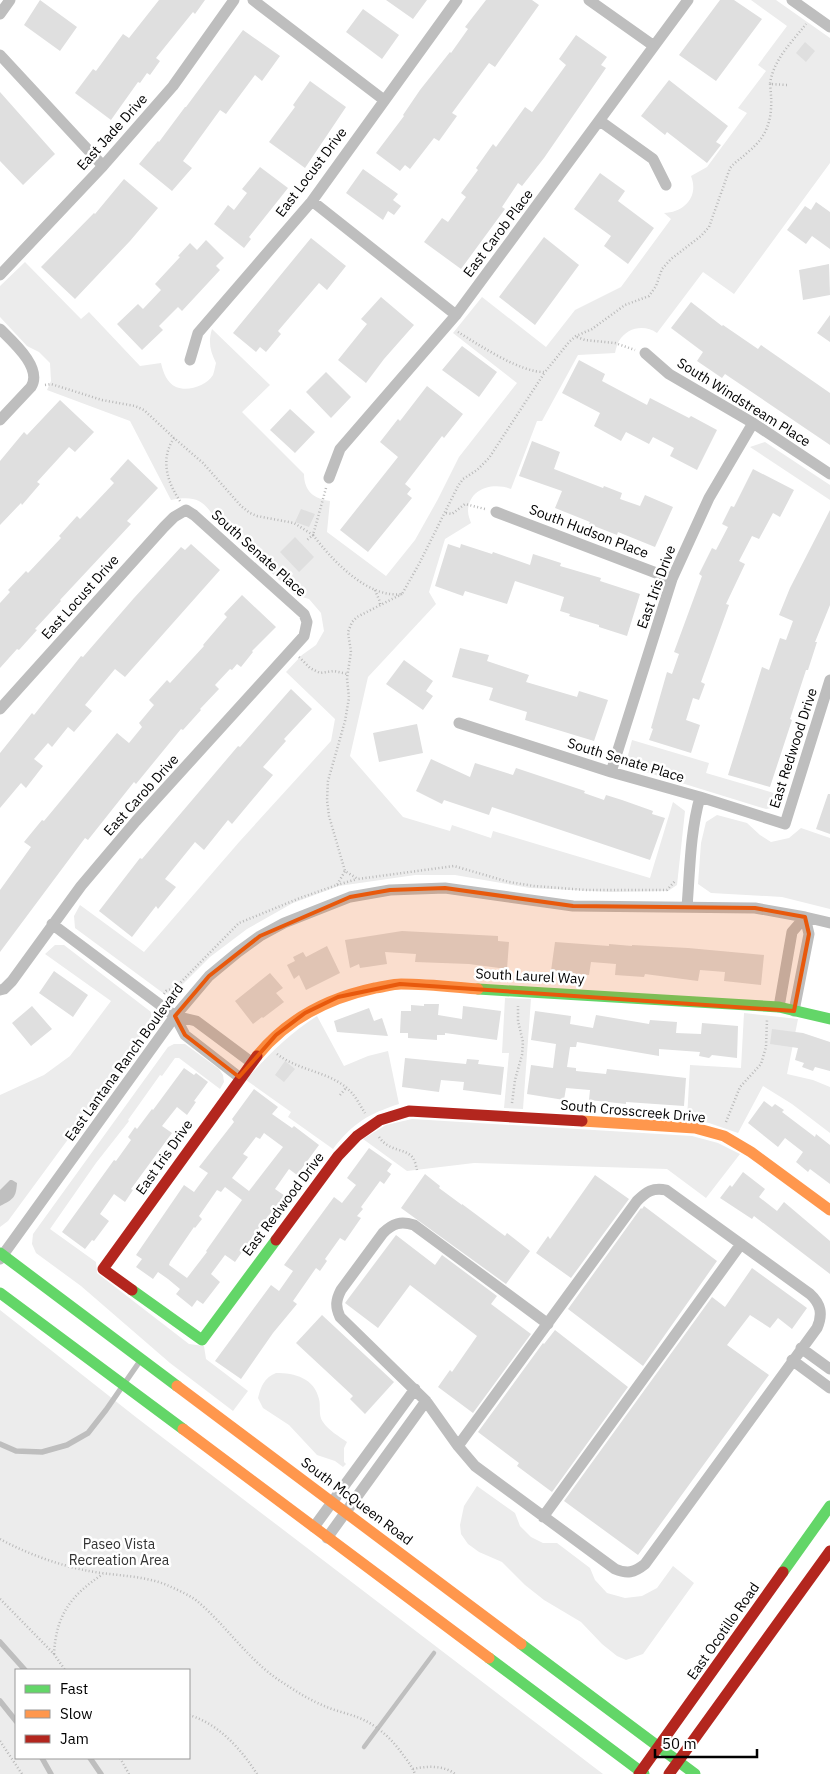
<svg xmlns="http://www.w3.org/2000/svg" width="830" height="1774" font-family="'IBM Plex Sans',sans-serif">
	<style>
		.green { fill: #ececec; fill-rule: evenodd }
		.water { fill: #bfbfbf }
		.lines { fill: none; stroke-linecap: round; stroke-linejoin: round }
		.stream { stroke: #bfbfbf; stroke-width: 4.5 }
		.building { fill: #dfdfdf; fill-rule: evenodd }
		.path { stroke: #b9b9b9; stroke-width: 2.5; stroke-dasharray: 1 2.5; stroke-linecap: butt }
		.lane { stroke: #bebebe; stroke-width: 5.5 }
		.street { stroke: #bebebe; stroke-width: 11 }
		.fast { stroke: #63d668; stroke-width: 11 }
		.slow { stroke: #ff974d; stroke-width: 11 }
		.jam { stroke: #b3261e; stroke-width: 11 }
		.marked { fill: #e8590c; fill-opacity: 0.2; stroke: #e8590c; stroke-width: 4; stroke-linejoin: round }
		.labels { text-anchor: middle; stroke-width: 5; stroke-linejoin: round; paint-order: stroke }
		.street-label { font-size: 14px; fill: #000; stroke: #fff }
		.park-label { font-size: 14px; fill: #333; stroke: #fff }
	</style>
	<rect width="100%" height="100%" fill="#fff"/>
	<path class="green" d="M751,0H776L830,38V163L734,294L703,272L657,333C645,324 627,327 619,341C617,344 616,349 615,353L578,355L542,421H537L511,489C493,482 469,488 468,511C468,515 470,520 471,523L445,539L429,592L436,604L368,677L350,756L403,817L450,831L452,825L491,838L493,831L650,878L673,802L685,811L677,885L668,891L611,892L530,888L455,875H415L339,886L293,903L247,929L210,957L173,994L163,993L75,928L74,916L80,905L144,952L240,841L331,741L335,719L286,672L302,655L316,645L324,631L321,613L309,599L295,595L216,521C205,500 195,495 171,500L130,421L47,390L51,381L50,363L39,352L27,346L0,317V286L25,262L81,319L89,312L140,366L161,363C163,372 167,383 176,387C188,392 206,386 213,375C214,372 215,367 216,363C210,351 208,342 212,329L270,385L242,412L304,474C304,491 314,499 330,501L327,532L386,576L415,540L438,499L459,457L517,383L453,333L482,297L546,347L575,310L621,287L671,219L664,213C685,212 699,196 691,176L707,167L747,113L738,108L766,71L758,65L787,26Z
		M765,442L830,485V500L750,447Z
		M632,740L709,763L706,773L784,796L778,807L766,809L633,768L627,759Z
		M717,815L747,823L760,835L771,842L789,838L801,828L830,838V909L782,897L711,893L698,884L701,843L706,822Z
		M55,945H64L151,1012L152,1025L8,1221L0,1227V1095L44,1075L70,1056L111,1001L45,954Z
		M505,998L531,999L523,1109L504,1108L509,1053H502Z
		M744,1013L798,1019L787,1074L813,1080L830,1087V1133L792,1104L763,1086L738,1133L709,1123L687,1119L690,1065L741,1068Z
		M317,1016L344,1066L368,1056L388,1051L399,1104C368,1114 353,1123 333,1149L288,1117L291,1112L246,1080C268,1055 289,1034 317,1016Z
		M174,1044H185L219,1069L223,1075L224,1082L220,1089L179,1058H175L162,1076L160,1075L128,1120L129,1121L96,1163L50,1229L96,1262L97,1273L189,1344L204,1346L206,1359L248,1391L233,1411L170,1363L81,1286L36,1253L32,1244L33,1234L168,1047Z
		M412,1119L692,1136L718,1143L740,1154L706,1198L667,1169L474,1163L407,1171L363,1139L386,1125Z
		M0,1310L137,1418L603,1774H0ZM16,1670H189V1758H16Z
		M276,1373C295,1373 314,1378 319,1399C321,1406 318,1416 323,1422C328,1430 340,1437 347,1442L344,1448V1462L346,1464L343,1467L335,1461L317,1455L289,1425L263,1408L258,1398C261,1386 264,1378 276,1373Z
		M477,1486L515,1513L520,1526L531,1537L543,1543H557L590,1568L595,1580L607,1593L625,1598L642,1596L657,1588L673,1566L694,1583L643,1654L626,1660L617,1656L602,1644L581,1622L544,1600L525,1585L502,1562L479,1552L468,1544L461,1534L460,1525L464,1506Z"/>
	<path class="water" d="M10,1180H12L17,1183C16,1197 14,1199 0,1206V1190Z"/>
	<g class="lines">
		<path class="stream" d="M364,1747L434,1653"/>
	</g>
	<path class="building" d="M40,0L77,27L60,51L24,25Z
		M159,0H205L195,14L193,12L156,58L160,61L150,75L147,73L140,83L138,82L111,120L75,93L93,69L96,71L123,34L129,38Z
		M386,0H427L413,19Z
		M486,0H532L539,5L495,67L489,63L452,113L457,116L439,141L434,138L410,169L405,165L400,171L376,153L404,116L403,115L420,90L450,52L451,53L468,29L465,27Z
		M720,0H734L762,19L716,81L679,55Z
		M363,9L399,35L382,59L346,32Z
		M243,30L280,56L262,81L255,75L226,114L220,110L183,161L192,168L172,191L139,164L158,141L159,142L185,107H186Z
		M576,35L607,57L601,65L606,68L544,158L522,186L518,183L502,207L505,209L461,269L424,242L442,218L448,222L466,197L461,193L478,170L476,168L493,144L496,147L525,107L532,112L566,65L559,59Z
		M805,42L815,51L806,62L796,53Z
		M669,80L728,126L716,142L721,145L707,163L667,132L665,135L641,116Z
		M310,81L346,107L305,168L269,142L295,107L293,105Z
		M0,92L55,154L23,185L0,161Z
		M260,167L288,188L249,237L251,239L244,248L214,224L228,205L234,210L247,193L242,189Z
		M363,169L398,194L393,200L401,206L394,215L388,211L383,220L346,193Z
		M600,173L625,191L618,201L654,228L628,264L604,246L611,236L574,209Z
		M124,179L158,208L130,241L75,299L41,267L94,213L95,214Z
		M816,202L830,212V249L812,236L806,244L787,230L805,206L811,210Z
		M544,237L579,265L535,325L499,297Z
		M311,238L346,266L327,290L319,283L278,331L281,334L266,352L260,347L256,352L233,333Z
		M206,240L224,258L216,266L220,270L182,311L178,307L159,326L163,330L142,350L117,324L138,304L143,309L161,290L155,284L180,257L178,256L190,243L197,250Z
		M829,264L830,295L803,300L799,270Z
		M381,297L414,325L384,359L366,383L338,360L367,324L361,319Z
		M691,302L722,326L723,325L758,349L761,345L830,393V445L725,374L722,378L697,361L703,352L671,328Z
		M830,315V342L817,333Z
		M462,346L497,372L479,397L442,370Z
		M579,360L605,374L602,381L647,405L650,398L689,418L691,416L717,430L697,470L670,456L674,448L653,437L649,444L626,432L621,441L594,426L600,413L562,393Z
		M326,372L351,397L331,418L306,392Z
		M427,386L463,414L444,438L442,436L405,484L411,489L407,494L412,498L368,552L340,530L398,457L380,442L398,419L400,421Z
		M60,400L94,432L75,452L69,447L37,482L40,484L22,505L21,503L0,525V461L24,432L27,435Z
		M290,409L315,432L295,453L270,430Z
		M532,441L560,452L554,469L603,488L604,486L622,493L620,499L640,506L645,495L673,507L655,547L618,532L617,535L589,524L590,522L555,508L562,491L519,476Z
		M128,459L158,488L127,521L131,524L60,600L61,601L35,629L37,630L19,650L17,649L0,668V603L10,592L8,590L26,571L28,573L61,538L59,536L77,516L80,519L114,483L110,479Z
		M753,469L794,490L780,517L773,513L759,539L752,536L739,561L745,564L726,604L729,605L701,682L705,684L699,700L693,698L686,720L700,725L691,753L649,740L653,729L651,728L667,672L672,674L679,654L674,652L702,576L699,574L712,548L716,550L728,527L722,524L731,506L734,507Z
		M301,509L315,514L309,527L295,522Z
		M830,510V605L815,642H817L808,670H806L790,719L792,720L770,787L728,775L762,667L769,670L780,638L786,640L793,621L779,615L790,588Z
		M295,537L314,557L299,572L280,552Z
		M191,544L220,570L125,677L115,669L85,705L92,711L74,732L68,727L52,747L48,743L34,759L43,766L26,788L21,783L0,808V753L32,713L34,715L81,656L83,657L134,598L181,547L185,550Z
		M448,544L460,548L461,544L492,554L493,552L530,565L533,554L561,563L560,566L601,578L600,581L640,594L627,636L599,627V625L569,616L570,614L560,611L564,597L515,581L507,604L465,591L463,596L435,586Z
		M242,595L276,627L252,651L253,652L241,667L237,664L232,670L230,669L215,685L219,689L200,709L201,710L183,730L181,729L136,784L134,782L88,840L85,838L0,952V890L31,847L24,842L42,820L44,821L117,733L129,743L142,727L139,723L154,705L149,700L167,680L170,683L204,646L203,645L227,617L224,614Z
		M460,648L489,655L487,661L529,675L526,682L577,697L579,691L608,700L594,741L525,720L527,712L489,700L493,688L452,677Z
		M404,660L433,681L426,691L433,696L423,710L386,684Z
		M291,689L312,709L284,739L286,741L263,767L273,775L232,824L228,820L204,850L195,842L165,879L176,887L158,909L156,906L132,937L99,911L140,858L142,859L238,746L240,747Z
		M417,724L423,753L379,762L373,733Z
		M431,759L470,777L475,763L513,775L516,768L585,791L584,793L604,800L606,795L622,800L653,811L652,814L665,818L650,860L492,807L489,815L444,800L442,804L416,791Z
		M828,794H830V834L816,829Z
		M402,931L498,936V941L509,942L507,969L469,964L415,962L416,954L385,952L387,964L360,968L359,964L350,968L345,940Z
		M555,942L609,946V944L632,946V945L688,948L764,955L761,985L724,981L725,972L700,970L698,981L645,974L644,977L615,975L616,964L591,962L589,975L551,971Z
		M327,946L340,973L306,990L299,975L294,979L287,965L295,961L293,957L303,952L306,957Z
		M54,971L88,995L73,1017L39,993Z
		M270,973L283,988L276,993L284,1002L263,1018L262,1017L253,1024L235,1001Z
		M424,1004H439L438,1015L462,1019L463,1006L501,1011L497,1040L445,1033V1035H437V1040L408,1038V1033H400L401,1011H411V1005L424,1006Z
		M32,1006L52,1029L31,1046L12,1023Z
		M369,1008L374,1021L382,1018L388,1036L337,1032L334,1021Z
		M535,1011L571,1016L570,1024L593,1028L596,1015L649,1024L650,1020L677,1022L676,1033L701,1034L702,1023L738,1026L737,1058L712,1055L709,1058L699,1056L700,1052L659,1049V1056L577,1042L576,1047H570L567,1067L576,1068V1071L606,1074L607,1069L686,1078L684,1106L626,1102V1104L589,1100L590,1090L566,1088L564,1100L527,1094L531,1065L553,1068L556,1044L531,1040Z
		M772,1029L803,1033L830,1042V1071L815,1067L813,1071L802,1067L804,1063L795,1060L798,1048L770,1044Z
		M405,1058L466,1064L467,1059L479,1060L478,1064L504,1067L501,1095L463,1090L464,1082L441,1080L439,1092L402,1087Z
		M285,1061L295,1069L284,1082L275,1075Z
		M184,1068L194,1075L196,1073L208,1082L194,1101L196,1102L187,1115L177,1107L162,1126L172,1133L131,1189L133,1190L125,1202L114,1194L100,1214L109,1221L94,1241L92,1240L85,1249L62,1232L114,1160L116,1161L131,1140L128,1137L135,1127L137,1129L152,1109L153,1110Z
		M254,1089L278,1107L272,1114L292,1128L294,1126L319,1145L297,1175L289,1169L275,1189L285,1196L261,1225L235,1262L225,1255L211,1274L220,1282L203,1304L197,1300L192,1307L176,1294L180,1289L168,1279L158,1272L153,1279L136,1267L142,1259L136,1255L184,1185L194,1192L208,1173L199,1167L234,1122L232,1119ZM264,1133L283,1147L249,1191L232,1178L248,1157L243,1154L256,1137L260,1139ZM225,1187L242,1200L206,1251L207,1252L187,1278L169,1265L170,1262L194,1227L195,1228L202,1219L199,1216L217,1190L221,1192Z
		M764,1101L772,1107L775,1104L784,1110L782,1112L815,1137L816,1134L830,1145V1184L810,1169L808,1172L796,1162L803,1152L785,1138L778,1147L748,1123Z
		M369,1148L392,1164L387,1171L391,1174L384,1184L380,1181L361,1207L363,1209L357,1216L361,1218L345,1241L340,1238L325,1259L327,1261L320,1271L316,1268L293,1301L297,1304L273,1333L241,1379L215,1361L271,1285L279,1291L293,1271L284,1265L334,1197L342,1203L356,1185L347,1178Z
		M743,1172L765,1189L759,1197L777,1211L784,1202L830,1241V1274L754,1216L752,1219L720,1198L730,1185L732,1187Z
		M425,1174L440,1186L439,1188L462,1205V1204L505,1236L507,1233L530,1251L506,1284L401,1208Z
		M595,1175L629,1199L571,1278L536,1253L548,1236L550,1239Z
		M644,1206L717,1261L643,1366L568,1309L641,1208L642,1209Z
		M396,1235L435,1265L442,1255L497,1296L491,1304L531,1334L473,1413L438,1387L450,1370L452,1372L477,1336L410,1285L378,1328L345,1303Z
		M752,1268L807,1308L792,1329L778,1318L770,1328L750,1315L727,1345L769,1375L638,1555L564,1501L712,1297L725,1307Z
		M322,1315L394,1382L365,1414L350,1399L353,1396L296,1343Z
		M555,1330L628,1387L552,1492L517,1466L519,1463L478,1432L543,1343L544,1344Z"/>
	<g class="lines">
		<path class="path" d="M787,85L770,84C773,60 792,42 806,24
			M458,332C479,345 521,373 545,372L569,342L576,336L592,329L625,305L649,296L656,286L662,269L671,259L701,236L709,227L730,168C736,161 742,158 748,152C772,133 773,111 770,84
			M577,337L585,340L615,343L635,350
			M45,385L51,384L102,400L135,406L144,410L174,438
			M326,488L313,535C332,560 368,599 402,594L419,564L458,486L463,479L477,470L489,458L545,372
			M180,501C167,482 160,459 174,438L203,463L241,506L250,513L257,516L294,523L313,535L307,540
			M446,513L452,514L465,504L485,509
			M375,590L380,602V605
			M402,594L357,617L352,622L348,632L351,652L347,678L349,698L345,721L328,781L327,800L329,816L345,871L358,879L454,866L509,882L534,886L586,890H667L675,881
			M299,657L310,668L320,673L334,671L347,674
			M337,885L357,879
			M164,994L166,991L176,987L239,923L300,898L337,885L345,871
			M277,1054C300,1072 332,1071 352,1093C357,1099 361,1107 365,1113
			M340,1095L346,1088
			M512,1103L515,1080L522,1055L523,1042L518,1021V1006
			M726,1122L740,1087L761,1064L766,1047L767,1020
			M379,1137C389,1152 406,1148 413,1158C415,1161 416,1166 417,1170
			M0,1539C25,1553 61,1566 89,1571C115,1576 142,1575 167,1585C177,1590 188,1594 197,1601C228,1627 250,1663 285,1684C300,1694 315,1703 332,1709C340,1712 349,1714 357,1717C375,1724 389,1736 401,1752C406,1759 412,1766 415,1774
			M0,1599L54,1654C56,1615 71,1595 103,1574
			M54,1654L65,1670
			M189,1715C219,1724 241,1749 257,1774
			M0,1741L22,1774
			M120,1758L129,1774
			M413,1769C426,1766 444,1765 455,1774"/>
		<path class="lane" d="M0,1444L16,1451L42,1452L67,1445L88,1433L106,1410L140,1361
			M0,1642L25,1670
			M0,1701L16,1721
			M42,1758L51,1774
			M90,1758L101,1774"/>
		<path class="street" d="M253,0L384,100
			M589,0L654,46
			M792,0L830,27
			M0,14L10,0
			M0,55L103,166
			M600,121L653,159L666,185
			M312,201L456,315
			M0,275L103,166L173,86L234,0
			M0,329C13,342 43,368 31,387L0,420
			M645,353L669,374L753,423L830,474
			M190,360L198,333L312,201L457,0
			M329,478L340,449L456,315L688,0
			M496,512L672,579
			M0,709L164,527L174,517L186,510L194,515L304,614L307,622L304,636L136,821L81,886L12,981L4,989L0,990
			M459,723L611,772L700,797L785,824L830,680
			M611,772L672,579L709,498L753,423
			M687,907C690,870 690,833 700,797
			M52,924L175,1016L196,1021L251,1062
			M779,1007L792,932L805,917
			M794,1011L809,934L805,917
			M175,1016L185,1035L239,1077
			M0,1259L175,1016L209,976L238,952L260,936L284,923L350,897L390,890L445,888L573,906L755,908L805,917L830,923
			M801,1348L830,1369
			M792,1360L830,1388
			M458,1446L637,1201C646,1192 653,1187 666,1190L810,1294C821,1304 823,1314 817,1328L645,1564C634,1573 627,1574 615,1569L475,1466L458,1446L426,1401L340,1317C335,1306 336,1300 341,1290L383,1233C393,1223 401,1221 414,1225L548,1324
			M543,1517L741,1244
			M314,1527L415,1389
			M327,1538L426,1401"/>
		<path class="fast" d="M478,989L779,1007L830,1019
			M0,1253L177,1386
			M132,1290L202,1340L276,1240
			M0,1293L183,1429
			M783,1572L830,1506
			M521,1644L695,1774
			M489,1658L644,1774"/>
		<path class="slow" d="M257,1056C287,1019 328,998 375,988C383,987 393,984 401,984C427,984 453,987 478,989
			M582,1121L695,1128L724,1136L751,1152L830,1210
			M177,1386L521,1644
			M183,1429L489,1658"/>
		<path class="jam" d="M276,1240L338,1156L357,1136L380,1120L409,1111L582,1121
			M132,1290L103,1269L257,1056
			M639,1774L783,1572
			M669,1774L830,1551"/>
	</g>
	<path class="marked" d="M445,888L573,906L755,908L805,917L809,934L794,1011L400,984L338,997L305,1013L276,1035L239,1077L185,1035L175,1016L209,976L260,936L350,897L390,890Z"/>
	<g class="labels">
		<g class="street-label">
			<text transform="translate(112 132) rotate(-48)" y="5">East Jade Drive</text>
			<text transform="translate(311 172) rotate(-53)" y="5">East Locust Drive</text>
			<text transform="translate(498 233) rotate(-53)" y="5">East Carob Place</text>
			<text transform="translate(744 402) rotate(32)" y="5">South Windstream Place</text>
			<text transform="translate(589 531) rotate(21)" y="5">South Hudson Place</text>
			<text transform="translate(259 553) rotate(42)" y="5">South Senate Place</text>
			<text transform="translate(656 587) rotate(-70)" y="5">East Iris Drive</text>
			<text transform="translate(80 597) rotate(-48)" y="5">East Locust Drive</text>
			<text transform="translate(793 748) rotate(-72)" y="5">East Redwood Drive</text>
			<text transform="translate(626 760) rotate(17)" y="5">South Senate Place</text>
			<text transform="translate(141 795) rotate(-48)" y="5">East Carob Drive</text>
			<text transform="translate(530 976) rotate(3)" y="5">South Laurel Way</text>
			<text transform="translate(124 1062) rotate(-54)" y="5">East Lantana Ranch Boulevard</text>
			<text transform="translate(633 1111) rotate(5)" y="5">South Crosscreek Drive</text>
			<text transform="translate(164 1157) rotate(-55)" y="5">East Iris Drive</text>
			<text transform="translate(283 1204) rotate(-53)" y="5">East Redwood Drive</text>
			<text transform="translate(357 1501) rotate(37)" y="5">South McQueen Road</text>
			<text transform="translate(723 1631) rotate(-55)" y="5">East Ocotillo Road</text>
		</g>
		<g class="park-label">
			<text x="119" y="1549">Paseo Vista<tspan x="119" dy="16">Recreation Area</tspan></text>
		</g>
	</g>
	<rect x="15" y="1669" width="175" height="90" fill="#ffffff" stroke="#999999"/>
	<rect x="25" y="1685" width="25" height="8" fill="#63d668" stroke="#999999"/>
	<text x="60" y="1694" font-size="15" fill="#000000">Fast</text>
	<rect x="25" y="1710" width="25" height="8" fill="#ff974d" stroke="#999999"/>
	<text x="60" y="1719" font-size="15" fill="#000000">Slow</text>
	<rect x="25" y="1735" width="25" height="8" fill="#b3261e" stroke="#999999"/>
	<text x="60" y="1744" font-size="15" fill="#000000">Jam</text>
	<path d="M655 1749v8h102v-8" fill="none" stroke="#000000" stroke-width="2.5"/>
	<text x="662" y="1749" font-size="15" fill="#000000" stroke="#ffffff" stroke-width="4" paint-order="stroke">50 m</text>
</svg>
